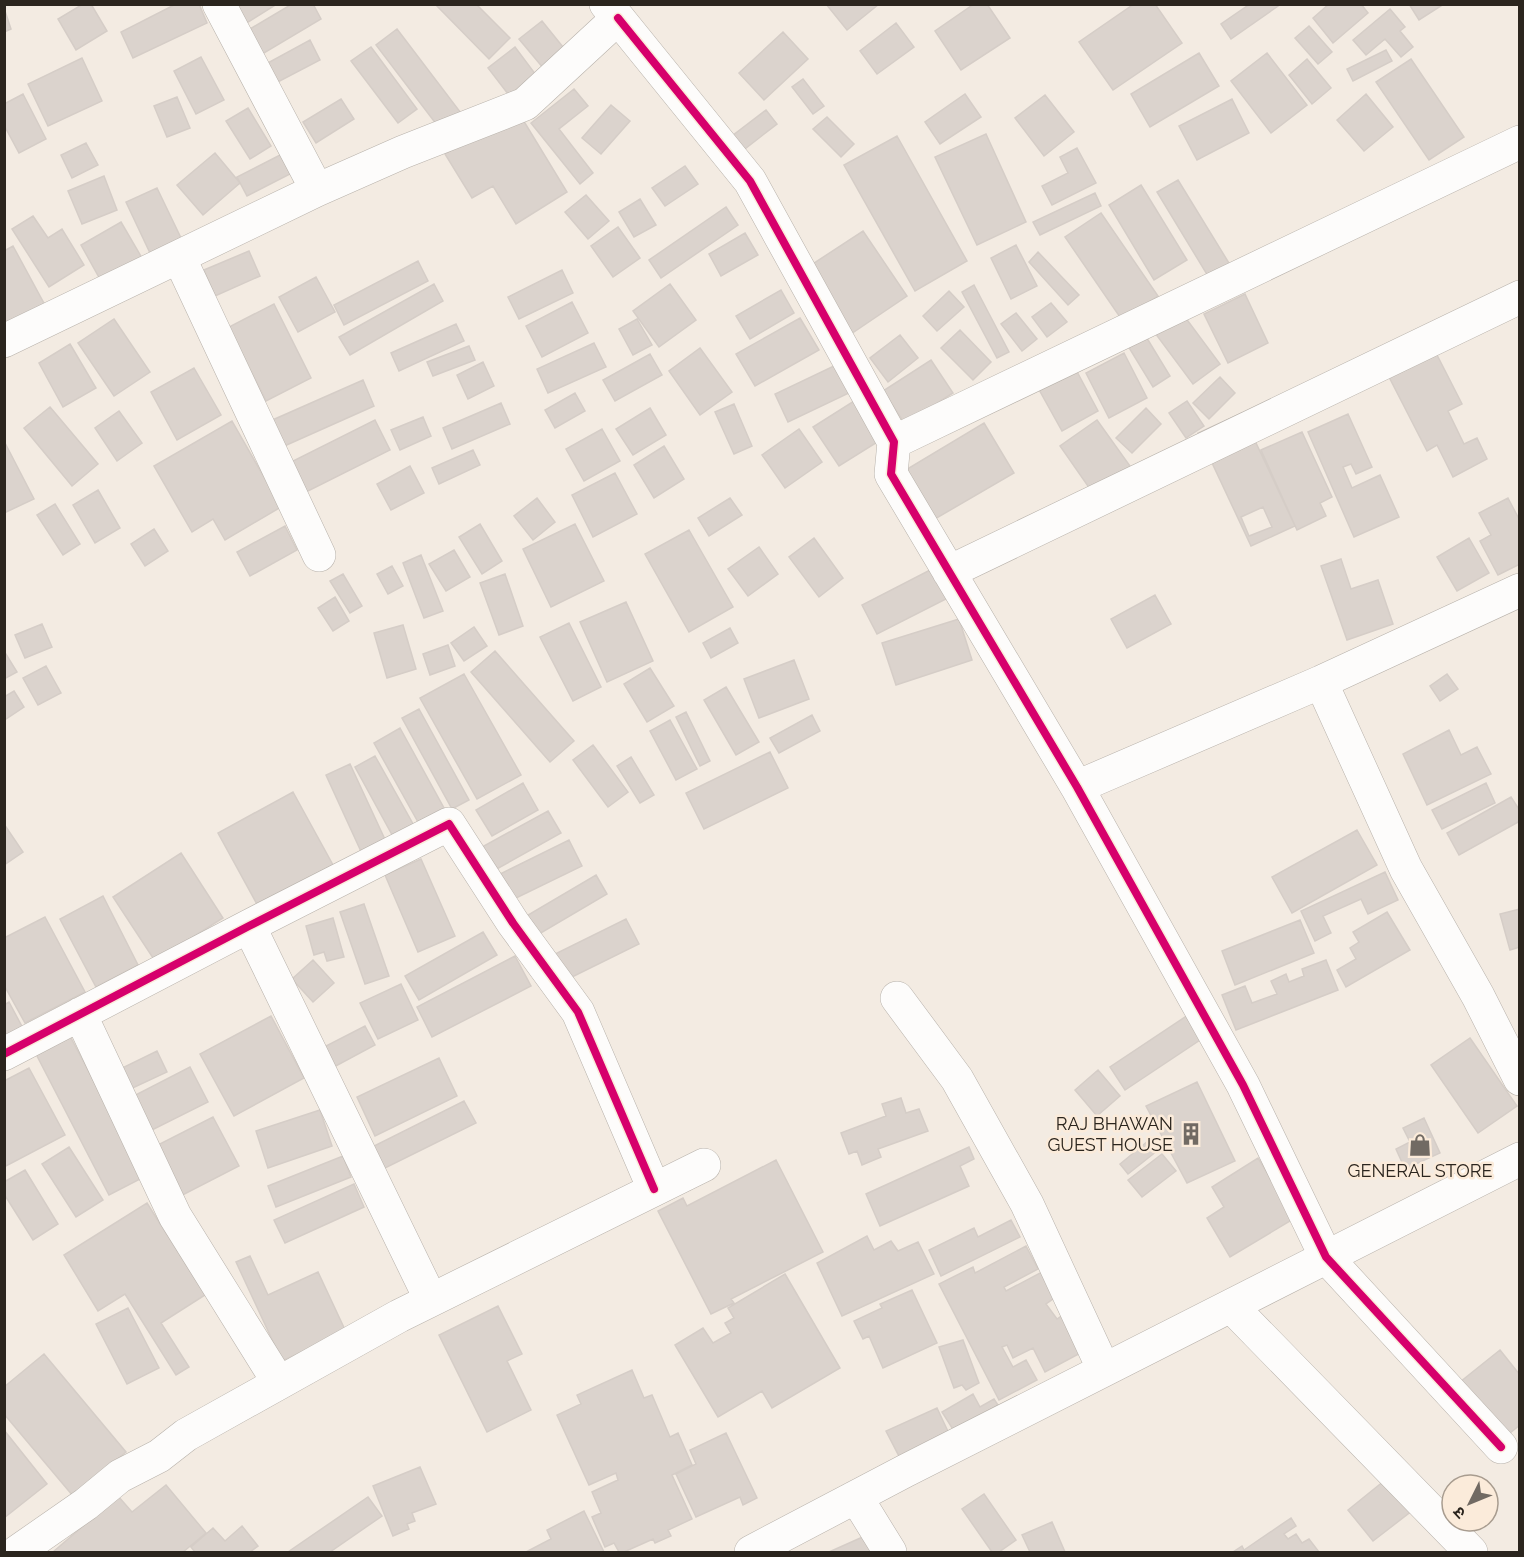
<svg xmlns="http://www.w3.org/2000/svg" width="1524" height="1557" font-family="Raleway,'Noto Sans Devanagari',sans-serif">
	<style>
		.building { fill: #dbd3cd; stroke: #d5cdc7; stroke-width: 1.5; fill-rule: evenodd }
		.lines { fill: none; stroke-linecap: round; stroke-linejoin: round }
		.minor-casing { stroke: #b7b1aa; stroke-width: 34 }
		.minor { stroke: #fdfcfb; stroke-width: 33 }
		.cycleway-casing { stroke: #fbebda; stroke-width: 11 }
		.cycleway { stroke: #d6006c; stroke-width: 8 }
		.labels { text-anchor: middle; stroke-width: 5; stroke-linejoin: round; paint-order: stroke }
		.poi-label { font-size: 18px; fill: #2b251e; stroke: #fbebda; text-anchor: end }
	</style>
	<rect width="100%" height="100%" fill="#f3ebe2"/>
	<path class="building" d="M83,4H91L107,31L76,50L58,19Z
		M176,4H199L207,23L133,58L121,32Z
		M229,4H277L242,26Z
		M292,4H313L321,19L252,60L238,36Z
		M435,4H476L510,38L489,59Z
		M826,4H879L847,30Z
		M974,4H987L1010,38L961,70L935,31Z
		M1134,4H1155L1182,43L1113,90L1079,42Z
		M1250,4H1281L1231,39L1221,24Z
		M1329,4H1361L1368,13L1333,43L1313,18Z
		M1409,4H1444L1419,20Z
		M1390,9L1405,27L1400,31L1413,47L1401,57L1385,39L1366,55L1353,40Z
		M5,11L11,29L4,32V11Z
		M542,21L571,57L549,75L519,39Z
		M896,23L914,47L877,74L860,51Z
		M1309,26L1332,52L1318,64L1295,38Z
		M397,29L464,117L443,133L376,45Z
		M783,32L808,59L764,100L739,73Z
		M310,40L320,60L274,84L264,65Z
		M371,47L417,109L398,123L351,61Z
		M515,47L542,83L515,103L488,68Z
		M1386,50L1392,61L1353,81L1347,69Z
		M1199,53L1219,86L1150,127L1131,94Z
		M1267,53L1307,105L1271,133L1231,81Z
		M201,57L224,100L196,114L174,71Z
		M82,58L102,101L48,126L28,84Z
		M1307,59L1331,88L1312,104L1289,75Z
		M1411,59L1464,137L1429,160L1376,82Z
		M803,79L824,106L813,114L792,87Z
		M574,89L588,106L559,129L593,173L580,184L531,123Z
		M23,94L46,139L19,153L4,125V104Z
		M965,94L981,117L940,144L925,122Z
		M1366,94L1393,127L1364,151L1337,120Z
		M1045,95L1074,132L1044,156L1015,118Z
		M177,97L190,128L167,137L154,106Z
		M341,99L354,119L316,143L303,122Z
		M1232,99L1249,133L1197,160L1179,126Z
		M611,105L630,121L601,154L582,138Z
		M248,108L271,146L250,159L226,121Z
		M517,110L567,192L516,224L493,186L472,198L445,154Z
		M766,110L777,124L732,159L720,145Z
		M827,117L854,144L841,157L813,129Z
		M986,134L1026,222L977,245L935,157Z
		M897,136L967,261L915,291L844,165Z
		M86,143L98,165L72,178L61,155Z
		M1077,148L1096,183L1052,205L1042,186L1068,173L1060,157Z
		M215,153L240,183L203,215L177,185Z
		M282,154L292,173L247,196L237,177Z
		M685,166L698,184L665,206L652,188Z
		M104,176L117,210L82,224L68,191Z
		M1178,180L1232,268L1211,281L1157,192Z
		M1141,185L1187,260L1154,280L1109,205Z
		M157,188L181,238L150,253L126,202Z
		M1095,193L1101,206L1040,235L1033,222Z
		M586,195L609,221L588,239L565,212Z
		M640,199L656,225L634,237L619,212Z
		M726,207L738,225L661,278L649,260Z
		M1101,213L1158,296L1122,320L1065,237Z
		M33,216L48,238L62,229L84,265L49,287L12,229Z
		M121,222L142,258L101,281L81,245Z
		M618,227L640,258L613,277L591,246Z
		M863,231L907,296L845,338L802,271Z
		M745,233L758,255L721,276L709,254Z
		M1016,245L1037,286L1011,299L991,258Z
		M13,246L46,307L4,329V251Z
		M249,251L260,276L215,296L204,270Z
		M1038,252L1079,295L1068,305L1029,262Z
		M418,261L428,281L344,325L334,305Z
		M562,270L573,293L519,319L508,297Z
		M316,277L335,312L298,332L279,297Z
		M434,284L443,301L350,355L339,337Z
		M670,284L696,320L659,347L633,311Z
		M974,285L1009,352L997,358L962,292Z
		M781,290L794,313L750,339L736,316Z
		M949,291L964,307L937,331L923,316Z
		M1245,294L1268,343L1228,363L1204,314Z
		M572,302L588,333L542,357L526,326Z
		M1051,303L1067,322L1047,337L1032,317Z
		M274,304L311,378L266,401L229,327Z
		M1179,309L1220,364L1193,384L1152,329Z
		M1016,313L1037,339L1022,351L1001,324Z
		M800,318L819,350L755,386L736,354Z
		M114,319L150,372L114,396L78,343Z
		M637,319L652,345L633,355L619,329Z
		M456,324L464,341L399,371L391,353Z
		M960,330L991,362L973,380L941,348Z
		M900,335L918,358L888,382L870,358Z
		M1145,335L1170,376L1153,387L1128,346Z
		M594,343L606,367L548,393L537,369Z
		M70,344L96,388L63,407L39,363Z
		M469,346L475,360L433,376L427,362Z
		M700,348L732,392L700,415L669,371Z
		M1435,351L1462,404L1448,411L1464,444L1477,438L1487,459L1453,477L1437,445L1427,451L1388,375Z
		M1124,353L1147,398L1109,418L1086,373Z
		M650,354L662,375L615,401L603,380Z
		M931,360L953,393L905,424L883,391Z
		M483,362L494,386L468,399L457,375Z
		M836,365L849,393L788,422L775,394Z
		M1074,366L1098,411L1062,431L1037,386Z
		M194,368L221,415L177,440L151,392Z
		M1220,377L1235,393L1209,419L1193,403Z
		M363,380L374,406L280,448L268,422Z
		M575,393L585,411L555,428L545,410Z
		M854,401L879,441L839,466L813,427Z
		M1187,401L1204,426L1186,438L1169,413Z
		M501,403L510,424L452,449L443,428Z
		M734,404L752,446L734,454L715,412Z
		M50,407L98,464L72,486L24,428Z
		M650,408L666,435L633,455L616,429Z
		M1146,408L1161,424L1132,453L1116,438Z
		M119,411L142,443L117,461L95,428Z
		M1242,413L1295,526L1251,546L1198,433ZM1263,507L1272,527L1249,536L1241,517Z
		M1348,414L1372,467L1356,474L1351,464L1343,467L1352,488L1380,475L1399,517L1354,537L1308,432Z
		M423,417L431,436L400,450L391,430Z
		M375,420L390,450L302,494L287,464Z
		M1097,420L1135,473L1097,499L1060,446Z
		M232,421L281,507L225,540L213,519L192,532L154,466Z
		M984,423L1014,473L928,523L899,474Z
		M602,429L620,461L584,481L566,449Z
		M799,429L822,462L785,488L762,455Z
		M1302,432L1332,497L1320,503L1326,516L1297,530L1261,450Z
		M4,441L34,499L4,513Z
		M664,446L684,479L654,498L634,465Z
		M473,450L480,465L439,484L432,468Z
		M410,466L424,493L391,510L377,484Z
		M615,473L637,514L593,537L572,495Z
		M98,490L120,528L95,543L73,505Z
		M537,498L555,522L533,540L514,516Z
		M730,498L742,515L709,536L698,518Z
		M1508,498L1520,521V564L1498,575L1480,541L1491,535L1479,513Z
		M55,504L80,544L63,555L37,515Z
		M480,524L502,561L482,574L459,537Z
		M575,524L604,581L551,607L523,549Z
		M285,526L297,550L250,576L237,552Z
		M154,529L168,551L145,566L131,544Z
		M689,530L733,607L689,632L645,554Z
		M814,538L843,578L819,597L789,557Z
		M1469,538L1489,573L1457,591L1437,557Z
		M759,547L778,574L748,596L728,569Z
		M454,550L470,577L446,591L429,564Z
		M421,555L443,611L424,618L403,563Z
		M1341,559L1351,589L1378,580L1393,624L1347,640L1321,566Z
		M392,566L403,586L388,594L377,574Z
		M932,569L948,598L877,634L862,605Z
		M343,574L362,606L350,613L330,581Z
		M505,574L523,626L499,635L480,583Z
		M1155,595L1171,624L1127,648L1111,619Z
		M335,597L349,621L333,631L318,608Z
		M626,602L653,661L607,682L580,622Z
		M959,619L972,660L896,685L882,643Z
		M569,623L601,687L573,701L540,637Z
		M42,624L52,647L25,658L15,635Z
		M403,625L416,669L387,678L374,633Z
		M474,627L487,646L464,661L451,643Z
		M730,628L738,643L711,658L703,643Z
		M448,645L455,666L430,675L423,654Z
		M4,651L17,672L4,679Z
		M495,651L574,741L550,762L471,672Z
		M794,660L809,699L759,718L744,679Z
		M46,666L61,693L38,705L23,678Z
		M650,668L674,706L647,722L624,684Z
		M464,674L521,775L477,799L420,698Z
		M1447,674L1458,689L1440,701L1430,686Z
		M726,687L759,742L736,755L704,700Z
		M14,691L24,707L6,719L4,717V697Z
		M419,709L469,800L452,809L402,718Z
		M686,712L710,761L700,766L676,717Z
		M812,715L820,731L779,753L770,738Z
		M670,720L697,769L676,780L650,731Z
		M400,728L444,808L418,822L374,743Z
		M1449,730L1461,755L1477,747L1491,774L1427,805L1403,754Z
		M593,745L628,792L608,807L573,760Z
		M770,752L788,788L704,829L686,793Z
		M375,756L417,831L396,842L355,767Z
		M631,757L654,795L640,803L617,766Z
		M350,764L388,846L364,858L326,775Z
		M523,783L538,810L492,836L476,810Z
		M1486,783L1495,803L1442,829L1432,810Z
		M293,792L333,865L258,906L218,833Z
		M1511,797L1520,811V821L1459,855L1447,833Z
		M548,811L561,833L495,870L482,847Z
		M4,824L23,852L4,865Z
		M1357,830L1377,865L1292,913L1272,877Z
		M569,840L582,866L512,900L500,874Z
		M181,853L223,918L155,961L113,897Z
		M421,859L455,936L418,952L385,875Z
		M1385,872L1398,900L1368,914L1361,899L1323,916L1331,933L1315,941L1301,911Z
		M596,875L607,894L534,937L523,918Z
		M103,896L138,965L96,987L60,919Z
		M364,904L389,976L365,984L340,912Z
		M1520,909V947L1510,950L1500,914Z
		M1387,912L1410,950L1346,987L1337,970L1356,959L1350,948L1359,942L1353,932Z
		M45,917L85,992L25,1023L4,985V938Z
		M333,918L344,957L327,961L324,952L314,955L306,926Z
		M626,919L639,944L566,980L553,955Z
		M1300,920L1314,953L1235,985L1222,951Z
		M483,932L497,955L419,1000L405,976Z
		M515,956L531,986L432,1037L417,1007Z
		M313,960L334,983L313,1002L292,979Z
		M1326,960L1338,990L1236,1030L1222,995L1245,986L1252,1003L1277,994L1271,981L1286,974L1289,982L1304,976L1302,969Z
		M401,984L418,1020L378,1039L360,1003Z
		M9,1002L26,1034L4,1046V1005Z
		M1188,1015L1203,1038L1125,1090L1110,1067Z
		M271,1016L304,1078L234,1116L200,1054Z
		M365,1026L375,1045L334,1067L324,1047Z
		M70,1036L144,1177L109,1195L36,1054Z
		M1470,1038L1517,1106L1478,1133L1431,1065Z
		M157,1051L167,1072L124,1092L114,1072Z
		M439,1058L457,1096L375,1136L357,1097Z
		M190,1067L208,1102L136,1138L118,1104Z
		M29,1068L65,1135L4,1167V1081Z
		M1098,1070L1120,1096L1097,1116L1075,1090Z
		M1197,1082L1235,1161L1187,1183L1146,1106Z
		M901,1098L906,1113L919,1109L928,1131L878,1149L881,1157L862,1165L857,1151L849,1154L841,1133L886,1116L882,1104Z
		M464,1101L476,1123L381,1170L370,1148Z
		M320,1110L332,1146L268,1168L256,1131Z
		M213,1117L239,1166L167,1203L142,1153Z
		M1424,1118L1440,1153L1405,1169L1396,1149L1410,1142L1403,1128Z
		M1148,1141L1157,1151L1128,1174L1120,1164Z
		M69,1147L103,1200L76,1217L42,1164Z
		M969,1147L974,1159L960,1166L969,1186L880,1226L866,1194Z
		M1162,1154L1176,1171L1142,1197L1128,1180Z
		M343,1156L351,1177L276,1207L268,1186Z
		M1258,1158L1295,1218L1230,1257L1207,1218L1224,1207L1212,1187Z
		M776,1160L823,1252L731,1299L734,1303L711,1314L658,1211L683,1198L687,1206Z
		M25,1170L58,1224L33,1240L4,1194V1182Z
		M354,1184L364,1207L285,1243L274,1220Z
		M147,1203L205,1295L161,1323L189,1367L176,1375L125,1294L98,1311L64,1255Z
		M1011,1220L1020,1237L941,1276L929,1250L974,1228L978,1237Z
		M867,1236L874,1250L891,1241L898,1251L918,1242L934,1274L842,1316L817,1263Z
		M1026,1246L1038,1269L1004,1287L1006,1291L1061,1262L1103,1341L1045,1372L1033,1348L1013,1358L1007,1345L1002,1347L1013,1367L1026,1360L1037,1380L999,1400L939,1284L973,1267L975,1273Z
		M250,1256L268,1295L318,1272L346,1332L282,1361L236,1262Z
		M785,1274L840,1368L772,1408L762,1391L718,1417L675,1345L703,1328L713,1343L731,1333L725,1323L734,1318L728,1308Z
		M912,1290L937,1343L883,1368L869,1336L863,1339L854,1321L882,1308L880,1304Z
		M1059,1295L1070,1310L1057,1319L1046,1304Z
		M498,1306L522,1354L507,1361L531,1410L487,1432L439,1335Z
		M128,1308L159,1368L127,1384L96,1324Z
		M963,1340L979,1383L966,1390L962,1385L954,1388L939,1347Z
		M1500,1350L1520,1375V1425L1505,1437L1455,1386Z
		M44,1354L126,1452L73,1496L4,1414V1387Z
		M632,1370L644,1398L652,1395L670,1437L678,1433L692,1465L672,1475L692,1519L668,1530L671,1536L655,1543L653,1539L624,1552H619L614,1543L605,1547L592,1517L601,1513L592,1492L618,1480L616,1473L589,1485L557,1415L581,1404L577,1395Z
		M973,1394L980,1407L994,1399L998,1405L954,1431L942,1412Z
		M937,1408L953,1442L900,1458L886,1431Z
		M4,1430L47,1484L4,1518Z
		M726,1433L757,1498L743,1505L740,1497L696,1517L676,1474L696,1464L690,1450Z
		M420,1467L436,1504L412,1513L415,1521L407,1524L409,1529L393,1536L373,1486Z
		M1384,1481L1417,1507L1373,1541L1348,1510Z
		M166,1485L206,1533L183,1552H53L118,1496L132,1512Z
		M984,1494L1016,1540L999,1552H992L962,1509Z
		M368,1497L382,1516L330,1552H288Z
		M584,1511L604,1552H526L551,1539L547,1530Z
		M1291,1518L1296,1526L1284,1534L1288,1539L1296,1534L1302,1543L1309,1539L1319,1552H1233L1242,1546L1244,1550Z
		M1052,1522L1065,1552H1030L1022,1535Z
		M242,1526L258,1546L250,1552H195L191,1547L213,1528L225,1541Z
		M885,1527L897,1552H829Z"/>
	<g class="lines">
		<g class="minor-casing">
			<path id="minor" d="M219,4L317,190
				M618,18L750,181L894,442L891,474L1077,787L1243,1085L1326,1257L1501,1447
				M179,257L319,555
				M4,341L317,190L403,152L525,104L618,18L606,4
				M894,442L1520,142
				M949,572L1520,297
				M1321,682L1406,869L1478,996L1520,1079
				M1077,787L1321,682L1520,590
				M249,926L431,1300
				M897,998L957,1079L1027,1204L1104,1370
				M80,1014L175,1216L279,1383
				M4,1054L249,926L449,824L513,923L578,1012L654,1189
				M1231,1306L1471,1552
				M856,1497L890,1552
				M17,1552L86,1504L120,1476L159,1456L186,1435L399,1316L704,1165
				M751,1552L905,1471L1520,1159"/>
		</g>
		<use href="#minor" class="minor"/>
		<g class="cycleway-casing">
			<path id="cycleway" d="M618,18L750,181L894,442L891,474L1077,787L1243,1085L1326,1257L1501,1447
				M4,1054L249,926L449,824L513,923L578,1012L654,1189"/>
		</g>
		<use href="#cycleway" class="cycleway"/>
	</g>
	<defs>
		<g id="building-bare" transform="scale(1.8)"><path d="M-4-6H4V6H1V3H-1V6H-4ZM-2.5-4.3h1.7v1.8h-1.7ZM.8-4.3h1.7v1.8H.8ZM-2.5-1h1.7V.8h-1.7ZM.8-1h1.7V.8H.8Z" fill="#716a63" stroke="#fbebda" stroke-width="2.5" paint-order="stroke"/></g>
		<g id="shop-bare" transform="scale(1.8)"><path d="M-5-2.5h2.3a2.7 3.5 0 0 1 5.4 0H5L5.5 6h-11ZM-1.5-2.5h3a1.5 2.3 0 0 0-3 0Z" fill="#716a63" stroke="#fbebda" stroke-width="2.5" paint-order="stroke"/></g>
	</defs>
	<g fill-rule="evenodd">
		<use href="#building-bare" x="1191" y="1134"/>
		<use href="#shop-bare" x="1420" y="1145"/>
	</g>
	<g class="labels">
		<g class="poi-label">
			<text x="1173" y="1130">RAJ BHAWAN<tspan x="1173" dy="21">GUEST HOUSE</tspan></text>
			<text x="1420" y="1177" text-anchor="middle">GENERAL STORE</text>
		</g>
	</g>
	<rect width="1524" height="1557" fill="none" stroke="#2b251e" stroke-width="12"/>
	<g transform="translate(1470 1503) rotate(227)"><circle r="28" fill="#fbebda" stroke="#a89c8f" stroke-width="1.5"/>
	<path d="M0-4.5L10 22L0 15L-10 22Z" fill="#716a63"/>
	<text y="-9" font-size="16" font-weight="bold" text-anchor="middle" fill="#2b251e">उ</text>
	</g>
</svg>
